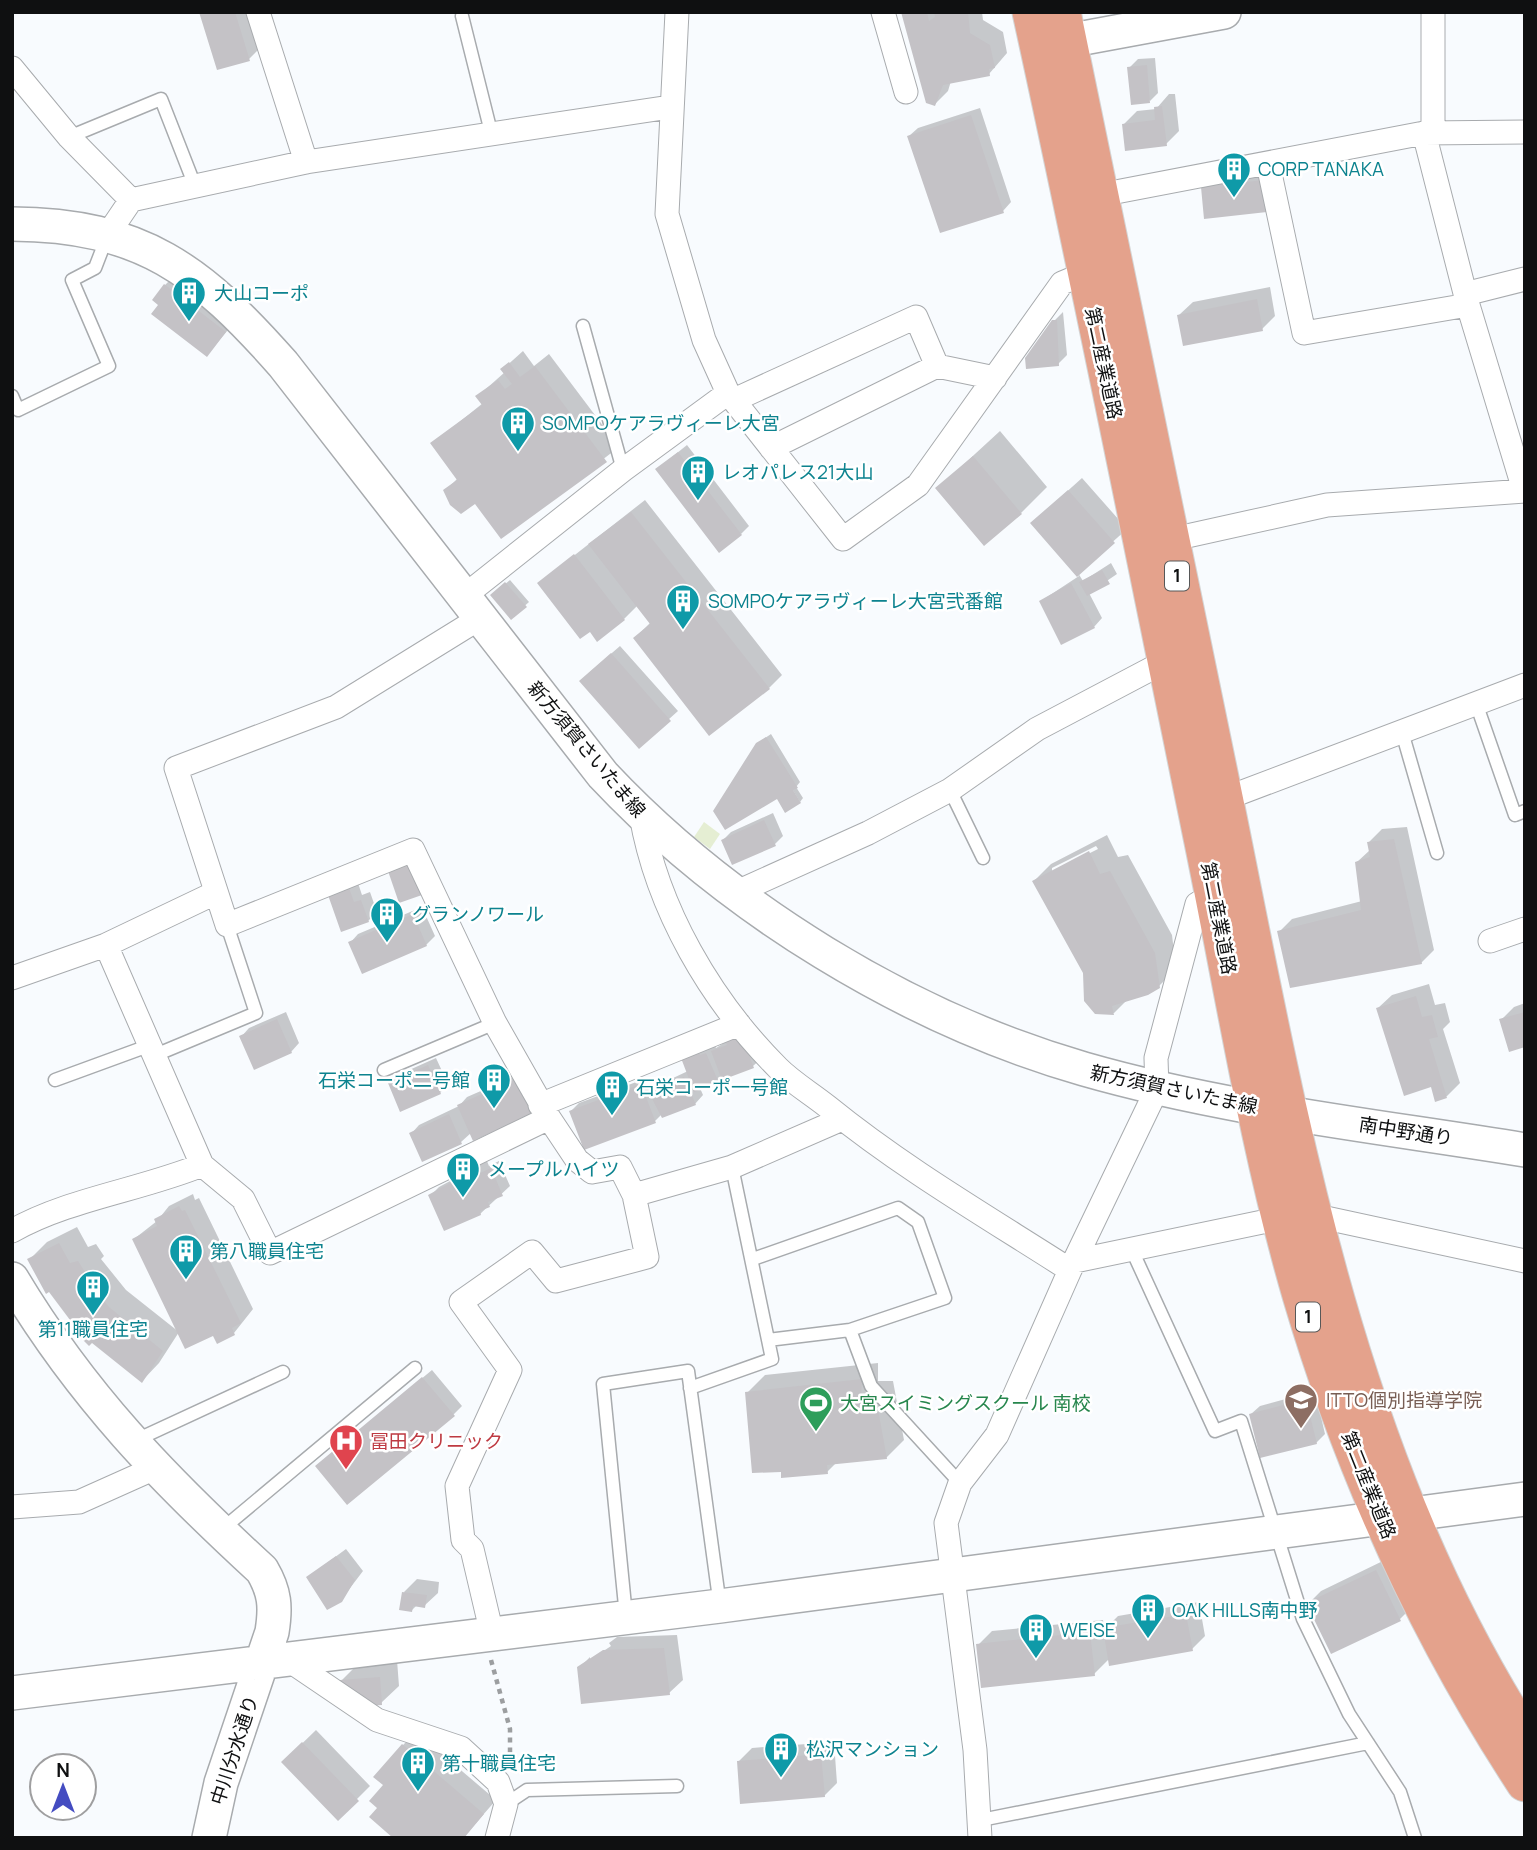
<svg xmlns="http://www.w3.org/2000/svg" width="1537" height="1850" font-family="Manrope,'Noto Sans JP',sans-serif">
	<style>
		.green { fill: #e5eed3 }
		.shadow { fill: #0003; fill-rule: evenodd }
		.building { fill: #c4c2c6 }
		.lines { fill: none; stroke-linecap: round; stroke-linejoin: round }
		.lane-casing { stroke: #a8abae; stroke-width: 15 }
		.street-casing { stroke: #a8abae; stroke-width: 25 }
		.secondary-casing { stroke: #a8abae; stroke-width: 36 }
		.primary-casing { stroke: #d4d4d4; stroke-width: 39 }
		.path { stroke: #9c9ea0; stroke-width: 4.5; stroke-dasharray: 5 5; stroke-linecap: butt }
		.lane { stroke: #fff; stroke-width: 12 }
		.street { stroke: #fff; stroke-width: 23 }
		.secondary { stroke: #fff; stroke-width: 33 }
		.primary { stroke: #e4a28c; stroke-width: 37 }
		.labels { text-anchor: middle; stroke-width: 5; stroke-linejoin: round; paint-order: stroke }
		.shield { fill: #fff; stroke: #575858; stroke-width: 2 }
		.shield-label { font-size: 18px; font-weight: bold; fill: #0f1011 }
		.culture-label { font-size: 19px; fill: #0d838f; stroke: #fff; text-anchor: start }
		.street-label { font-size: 19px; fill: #0f1011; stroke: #fff }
		.education-label { font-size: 19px; fill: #785e54; stroke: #fff; text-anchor: start }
		.leisure-label { font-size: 19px; fill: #27864d; stroke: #fff; text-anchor: start }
		.health-label { font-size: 19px; fill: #be3a42; stroke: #fff; text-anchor: start }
	</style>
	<rect width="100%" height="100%" fill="#f8fbfe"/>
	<path class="green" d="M704,822L720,834L710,849L694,837Z"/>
	<path class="shadow" d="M201,12H252L262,46L249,59Z
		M902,12H982L983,20L1003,32L1007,53L989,74L951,81L948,91L935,104Z
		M1155,58L1158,93L1150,101L1129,68L1138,59Z
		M1169,94H1175L1179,131L1166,144L1124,124L1137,111L1156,109Z
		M980,108L1011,202L1003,211L909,136L918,128Z
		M1276,168L1279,197L1202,187L1216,174Z
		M178,272L238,318L207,355L161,305L165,285Z
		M1270,287L1275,316L1262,329L1179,315L1193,302Z
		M1063,312L1067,355L1058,364L1054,321Z
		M523,351L534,366L549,354L619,447L502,537L475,501L445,491L458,478L432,444L483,403L478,396L505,372L503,369Z
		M1000,431L1047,487L1021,513L938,488Z
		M687,445L749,526L741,534L657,469Z
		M1082,478L1127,529L1078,573L1083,581L1111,563L1117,574L1089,593L1102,618L1094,627L1041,601L1079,576L1032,523Z
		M645,500L782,675L769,688L635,638L651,622L638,605L624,619L539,583Z
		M510,580L529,602L511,618L492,595Z
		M620,646L678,711L639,746L590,672Z
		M771,734L800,782L796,787L803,798L800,802L762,740Z
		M773,813L783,836L775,844L723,840L731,832Z
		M1407,827L1434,950L1421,963L1279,932L1292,919L1362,901L1357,862L1370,850L1368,843L1382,829Z
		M1107,835L1118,857L1128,855L1172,935L1176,969L1158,987L1127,1000L1114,1013L1096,1012L1084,973L1034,881L1051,864ZM1096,846L1098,849L1052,872V868Z
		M357,880L362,895L370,892L377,912L368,921L330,896Z
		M422,907L435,936L426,945L350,943L358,934Z
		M1429,984L1435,1005L1445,1003L1450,1022L1443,1029L1460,1083L1447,1096L1436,1100L1432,1085L1378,1008L1392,995Z
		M1525,1003V1046L1501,1020L1514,1007Z
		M286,1012L299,1043L291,1052L241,1037L249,1028Z
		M727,1041L762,1058L753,1066L700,1088L703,1095L695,1104L662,1114L655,1121L571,1111L579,1103L650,1077L654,1087L688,1071L683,1058L715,1045L716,1048Z
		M436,1058L448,1084L440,1093L390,1083L398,1075Z
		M524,1072L539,1104L531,1113L471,1133L461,1142L411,1134L419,1125L459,1106L467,1097Z
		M487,1161L489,1166L499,1161L510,1186L480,1214L431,1195L439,1187Z
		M193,1194L195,1200L199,1198L253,1309L234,1333L134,1239L157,1221L169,1206Z
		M77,1227L88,1247L96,1244L104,1256L101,1259L126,1290L179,1332L159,1363L142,1381L75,1324L29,1260L47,1242Z
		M878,1363V1381H893L904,1440L886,1458L837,1462L827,1472L782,1470L747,1393L765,1375Z
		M432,1370L462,1406L453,1415L326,1458Z
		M1315,1391L1325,1434L1316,1443L1251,1414L1260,1406Z
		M346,1549L363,1571L341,1600L308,1577Z
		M1389,1558L1413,1606L1400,1619L1308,1604L1321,1591Z
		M417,1579L439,1582L438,1593L424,1606L417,1605L412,1610L404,1592Z
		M1199,1602L1205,1636L1192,1649L1110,1658L1094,1674L978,1645L992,1631L1103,1620L1104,1630L1118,1616Z
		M677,1635L683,1680L669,1693L579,1668L590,1657V1660L611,1646L609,1643L617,1637Z
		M397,1660L399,1686L381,1703L341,1681L359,1663Z
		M316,1730L370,1786L338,1818L283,1762Z
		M416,1732L496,1800L463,1838L385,1785L403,1745Z
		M834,1742L837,1783L824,1796L739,1761L752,1748Z"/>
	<path class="building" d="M199,12H235L250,61L217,70Z
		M901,12H927L929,21L935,17L934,12H968L970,33L990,45L995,68L989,69L990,76L943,85L935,106L926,103Z
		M1147,65L1150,103L1131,105L1127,67Z
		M1162,106L1167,146L1125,151L1122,124L1155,120L1154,107Z
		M971,115L1004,213L940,233L907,136Z
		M1264,180L1267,212L1204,219L1201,187Z
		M164,284L226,332L207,357L151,314L158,305L152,300Z
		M1257,299L1263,331L1183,346L1177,315Z
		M1052,320H1057L1059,366L1026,369L1025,358Z
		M509,362L520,377L535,366L607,462L501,539L475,504L461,514L450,505L443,490L457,480L430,443L482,405L475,396L498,380L505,389L512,384L500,369Z
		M678,452L742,535L719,553L655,469Z
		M973,456L1022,514L984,546L935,488Z
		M1068,490L1115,543L1077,577L1030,523Z
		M631,512L770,689L709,736L633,638L650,624L588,544Z
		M574,554L625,620L597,642L590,632L580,639L537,583Z
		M1102,570L1110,584L1087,596L1079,582Z
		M505,582L527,607L511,620L490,595Z
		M1071,583L1095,628L1061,645L1039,601Z
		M611,653L671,721L639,749L579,681Z
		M766,737L798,788L793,790L801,803L785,813L777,799L725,830L713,811L756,743Z
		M764,820L776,846L732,865L721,840Z
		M1394,839L1422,964L1290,988L1277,931L1361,910L1355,862L1370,857L1367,842Z
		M1089,851L1100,874L1110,871L1155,953L1160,988L1148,995L1112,1006L1114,1015L1095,1014L1084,1001L1083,973L1032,881Z
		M412,863L422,895L399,903L388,871Z
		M349,888L354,902L361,900L369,922L341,932L328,895Z
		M413,914L427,946L362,974L348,942Z
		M1416,996L1422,1017L1432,1015L1438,1037L1429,1039L1447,1098L1435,1102L1431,1087L1404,1096L1376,1008Z
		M1525,1012V1047L1509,1052L1499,1019Z
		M277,1019L292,1053L254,1070L239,1036Z
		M741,1034L754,1068L722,1080L711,1051L727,1045L725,1040Z
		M698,1051L700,1055L706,1053L719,1083L694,1092L681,1058Z
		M428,1065L441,1094L400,1112L388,1083Z
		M684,1077L696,1105L662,1118L648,1091Z
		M516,1079L532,1114L473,1141L457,1105Z
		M641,1084L656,1123L584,1150L569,1111Z
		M449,1114L462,1144L422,1162L409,1133Z
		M478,1168L480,1173L491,1168L503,1196L488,1202L490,1207L480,1211L481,1215L444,1231L428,1195Z
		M179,1206L182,1211L185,1210L241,1323L232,1328L235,1335L217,1344L213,1336L185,1349L132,1239L157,1226L154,1219Z
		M59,1243L70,1263L78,1261L87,1275L84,1277L109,1307L163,1351L142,1383L92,1343L89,1346L70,1327L73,1324L49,1292L46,1294L27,1259Z
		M422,1377L455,1416L347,1505L315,1466Z
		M862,1379L861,1398H876L887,1459L827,1465L828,1474L781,1478V1472L752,1473L745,1392Z
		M1306,1399L1317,1444L1260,1458L1249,1414Z
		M336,1556L355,1580L342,1602L327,1610L306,1577Z
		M1376,1570L1401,1621L1331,1654L1306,1603Z
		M402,1592L427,1595L425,1608L413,1606L412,1612L399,1610Z
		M1186,1614L1193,1651L1109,1666L1103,1628Z
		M1090,1632L1095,1676L981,1688L976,1644Z
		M664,1648L670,1695L581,1704L577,1667L603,1650Z
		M380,1677L382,1705L368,1706L367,1698L357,1699L340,1687V1680Z
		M302,1742L359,1801L338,1821L281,1762Z
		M402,1744L484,1814L464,1838H393L369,1817L377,1808L369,1801L383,1785L373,1777Z
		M821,1754L825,1797L740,1804L737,1761Z"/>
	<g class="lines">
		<g class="lane-casing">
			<path id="lane" d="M462,16L491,132
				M69,137L161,99L195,186
				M583,326L623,470
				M12,396L18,410L109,366L72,280L95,268L107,237
				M1476,703L1515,815L1525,811
				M1402,732L1437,853
				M950,790L983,858
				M153,1056L256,1013L227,925
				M384,1070L495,1023
				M55,1080L148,1046
				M1131,1248L1215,1431L1241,1421L1303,1619L1349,1714L1400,1792L1415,1838
				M753,1259L898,1208L918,1222L945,1298L850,1330L768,1340
				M850,1330L871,1386L960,1483
				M690,1388L772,1359L732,1167
				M134,1441L283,1372
				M220,1531L415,1368
				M626,1616L603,1384L688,1371L720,1606
				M506,1804L527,1790L677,1786
				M981,1820L1368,1743"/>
		</g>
		<g class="street-casing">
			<path id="street" d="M258,12L306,162
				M883,12L906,92
				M12,68L69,137L131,200
				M1424,133L1468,305L1524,490
				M1433,133V12
				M1268,164L1304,333L1468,305
				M1100,195L1424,133L1525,132
				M108,234L131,200L306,162L670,107
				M1465,294L1525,279
				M937,366L995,378
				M728,393L843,539L918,485L1062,283L1086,273
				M734,400L916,317L937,366L771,448
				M1169,540L1327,505L1525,491
				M463,597L623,470L728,393L704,340L667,214L677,12
				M1224,799L1525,685
				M641,815C657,909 711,1001 778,1068C793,1083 812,1094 828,1107C903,1168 989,1218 1070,1270
				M735,893L868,833L950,790L1037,729L1166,661
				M1490,941L1525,929
				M106,945L202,1165
				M12,978L106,945L215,893
				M540,1105L739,1024
				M634,1195L732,1167L842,1119
				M1312,1215L1525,1261
				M12,1231C68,1199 141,1190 202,1165L243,1199L270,1253L549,1118L495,1023L413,850L227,925L176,768L336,707L480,618
				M1075,1261L1282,1218
				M12,1507L79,1502L155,1468
				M492,1634L472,1549L463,1540L457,1486L510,1370L461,1302L532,1252L556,1281L647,1257L634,1195L620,1167L592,1172L577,1160L549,1118
				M287,1659L377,1720L461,1748L498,1782L506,1804L497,1838
				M980,1838L975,1750L946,1523L960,1483L997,1435L1070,1270L1157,1089L1156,1058L1197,904L1214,894"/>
		</g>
		<g class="secondary-casing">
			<path id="secondary" d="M1040,46L1224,12
				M12,224C142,225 200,270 283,364L603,775C728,908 907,1018 1084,1069C1227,1110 1378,1126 1525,1150
				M12,1279C82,1396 163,1479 262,1570C275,1592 276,1607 272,1632L221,1783L209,1838
				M12,1693L720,1606L1525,1499"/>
		</g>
		<g class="primary-casing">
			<path id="primary" d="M1031,12C1091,285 1145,558 1201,832C1233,986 1257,1144 1301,1295C1352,1468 1426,1632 1525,1783
				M1062,12C1117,277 1172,542 1226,807C1291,1128 1345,1455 1525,1737"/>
		</g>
		<path class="path" d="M491,1660L510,1729V1761"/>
		<use href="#lane" class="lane"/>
		<use href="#street" class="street"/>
		<use href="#secondary" class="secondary"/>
		<use href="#primary" class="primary"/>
	</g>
	<defs>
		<g id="building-pin" transform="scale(1.75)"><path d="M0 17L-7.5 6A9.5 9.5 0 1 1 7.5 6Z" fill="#0f9aa8" stroke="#fff"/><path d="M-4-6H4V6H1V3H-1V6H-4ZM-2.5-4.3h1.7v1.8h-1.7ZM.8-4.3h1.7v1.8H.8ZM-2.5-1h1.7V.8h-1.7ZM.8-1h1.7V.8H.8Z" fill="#fff"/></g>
		<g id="school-pin" transform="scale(1.75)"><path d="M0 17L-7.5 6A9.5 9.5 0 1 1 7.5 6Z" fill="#8d6e63" stroke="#fff"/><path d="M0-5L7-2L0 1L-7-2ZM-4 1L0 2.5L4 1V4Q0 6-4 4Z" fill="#fff"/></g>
		<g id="stadium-pin" transform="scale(1.75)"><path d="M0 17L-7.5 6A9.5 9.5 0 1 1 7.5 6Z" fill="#2e9e5b" stroke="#fff"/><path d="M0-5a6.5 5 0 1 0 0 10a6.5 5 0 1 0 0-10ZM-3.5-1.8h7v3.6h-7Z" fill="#fff"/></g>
		<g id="hospital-pin" transform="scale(1.75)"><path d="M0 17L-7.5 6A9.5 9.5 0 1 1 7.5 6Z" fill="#e0444e" stroke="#fff"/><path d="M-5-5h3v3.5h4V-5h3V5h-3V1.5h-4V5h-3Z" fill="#fff"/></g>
	</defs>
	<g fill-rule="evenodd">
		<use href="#building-pin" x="1234" y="169"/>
		<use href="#building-pin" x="189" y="293"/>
		<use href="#building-pin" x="518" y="423"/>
		<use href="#building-pin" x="698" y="472"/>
		<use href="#building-pin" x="683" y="601"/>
		<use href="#building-pin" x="387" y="914"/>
		<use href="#building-pin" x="494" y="1080"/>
		<use href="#building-pin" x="612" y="1087"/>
		<use href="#building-pin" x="463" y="1169"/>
		<use href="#building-pin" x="186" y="1251"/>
		<use href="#building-pin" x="93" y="1287"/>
		<use href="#school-pin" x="1301" y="1400"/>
		<use href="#stadium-pin" x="816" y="1403"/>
		<use href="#hospital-pin" x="346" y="1441"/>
		<use href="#building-pin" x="1148" y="1610"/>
		<use href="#building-pin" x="1036" y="1630"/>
		<use href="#building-pin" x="781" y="1749"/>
		<use href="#building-pin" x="418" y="1763"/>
	</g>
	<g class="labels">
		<g class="shield">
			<rect x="1165" y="561.5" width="24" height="29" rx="5"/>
			<rect x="1296" y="1302.5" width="24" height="29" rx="5"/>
		</g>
		<g class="shield-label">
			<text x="1177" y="582">1</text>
			<text x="1308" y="1323">1</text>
		</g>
		<g class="culture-label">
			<text x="1258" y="176">CORP TANAKA</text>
			<text x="214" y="300">大山コーポ</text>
			<text x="542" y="430">SOMPOケアラヴィーレ大宮</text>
			<text x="722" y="479">レオパレス21大山</text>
			<text x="708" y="608">SOMPOケアラヴィーレ大宮弐番館</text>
			<text x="412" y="921">グランノワール</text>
			<text x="470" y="1087" text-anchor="end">石栄コーポ二号館</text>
			<text x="636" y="1094">石栄コーポ一号館</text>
			<text x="488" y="1176">メープルハイツ</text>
			<text x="210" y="1258">第八職員住宅</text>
			<text x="93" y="1336" text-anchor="middle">第11職員住宅</text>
			<text x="1172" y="1617">OAK HILLS南中野</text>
			<text x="1060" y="1637">WEISE</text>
			<text x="806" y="1756">松沢マンション</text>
			<text x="442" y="1770">第十職員住宅</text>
		</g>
		<g class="street-label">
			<text transform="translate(1104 363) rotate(78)" y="7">第二産業道路</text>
			<text transform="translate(587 749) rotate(50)" y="7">新方須賀さいたま線</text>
			<text transform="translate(1219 918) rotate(79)" y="7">第二産業道路</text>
			<text transform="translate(1174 1089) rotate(12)" y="7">新方須賀さいたま線</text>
			<text transform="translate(1406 1131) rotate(9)" y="7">南中野通り</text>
			<text transform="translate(1369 1485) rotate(68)" y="7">第二産業道路</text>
			<text transform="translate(234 1750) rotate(-72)" y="7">中川分水通り</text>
		</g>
		<g class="education-label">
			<text x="1326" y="1407">ITTO個別指導学院</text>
		</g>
		<g class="leisure-label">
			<text x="840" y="1410">大宮スイミングスクール 南校</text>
		</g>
		<g class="health-label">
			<text x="370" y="1448">冨田クリニック</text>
		</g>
	</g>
	<rect width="1537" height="1850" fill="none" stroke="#0f1011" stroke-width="28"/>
	<g transform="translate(63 1787)"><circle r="33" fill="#ffffff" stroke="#9f9fa0" stroke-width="2"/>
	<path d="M0-5L12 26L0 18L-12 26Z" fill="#444cc1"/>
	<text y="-10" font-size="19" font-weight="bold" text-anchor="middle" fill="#0f1011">N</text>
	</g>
</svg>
